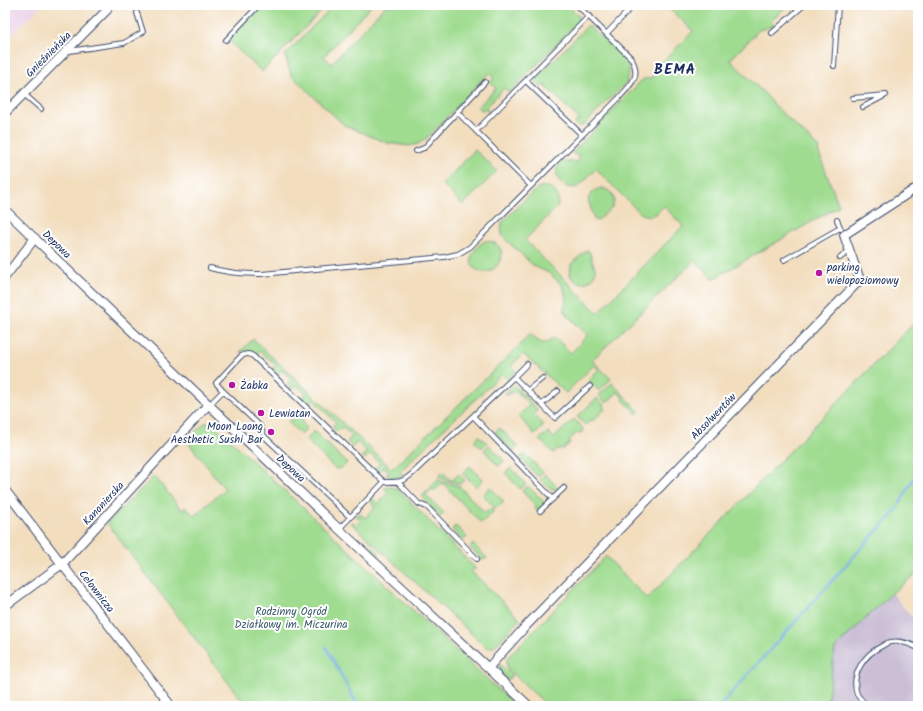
<svg xmlns="http://www.w3.org/2000/svg" width="923" height="711" font-family="Kalam,sans-serif">
	<style>
		.built { fill: #ebd1eb }
		.industrial { fill: #cbbfd5 }
		.green { fill: #9fdc90; stroke: #5d8677 }
		.lines { fill: none; stroke-linecap: round; stroke-linejoin: round }
		.stream { stroke: #76afe6; stroke-width: 2.5 }
		.lane-casing { stroke: #3b496c; stroke-width: 6 }
		.street-casing { stroke: #3b496c; stroke-width: 10 }
		.lane { stroke: #fff; stroke-width: 4 }
		.street { stroke: #fff; stroke-width: 8 }
		.poi-dot { fill: #b5179e; stroke: #fff; stroke-width: 1.5 }
		.labels { text-anchor: middle; stroke-width: 4; stroke-linejoin: round; paint-order: stroke }
		.street-label { font-size: 11px; fill: #1b2f5e; stroke: #fff }
		.poi-label { font-size: 11px; fill: #1b2f5e; stroke: #fff; text-anchor: start }
		.park-label { font-size: 11px; fill: #3c5a6a; stroke: #fff }
		.district-label { font-size: 15px; font-weight: bold; letter-spacing: 1px; fill: #1b2f5e; stroke: #fff }
	</style>
	<rect width="100%" height="100%" fill="#fff"/>
	<filter id="ink" filterUnits="userSpaceOnUse"><feTurbulence type="fractalNoise" baseFrequency=".025" numOctaves="2"/><feDisplacementMap in="SourceGraphic" scale="8" xChannelSelector="R" yChannelSelector="G"/><feConvolveMatrix kernelMatrix="1 2 1 2 8 2 1 2 1" color-interpolation-filters="sRGB"/></filter>
	<filter id="wash" filterUnits="userSpaceOnUse"><feTurbulence type="fractalNoise" baseFrequency=".012" numOctaves="4" result="noise"/><feDisplacementMap in="SourceGraphic" scale="16" xChannelSelector="R" yChannelSelector="G"/><feGaussianBlur stdDeviation="0.9" result="paint"/><feColorMatrix in="noise" values="0 0 0 0 0 0 0 0 0 0 0 0 0 0 0 0 0 1.4 0 .05"/><feComposite in="paint" operator="in"/></filter>
	<g filter="url(#wash)">
		<rect width="100%" height="100%" fill="#f2ddbd"/>
		<path class="built" d="M5,5H42L5,41Z"/>
		<path class="industrial" d="M892,593L918,625V706H826L827,705L835,648Z"/>
		<path class="green" d="M262,5H327L262,72L228,40Z
			M334,5H372L324,56L331,64L386,5H567L579,16L578,22L510,92H508L504,88L486,107L489,111L488,113L484,109L481,110L478,107L496,88L490,83L494,78L489,73L457,106L454,110L427,138L418,144L409,146L387,143L344,125L291,75L285,55Z
			M666,5H788L771,21L774,26L759,30L730,60L772,101L775,106L819,148L818,151L839,206L713,279L695,260L592,360L599,367L598,369L594,365L566,393L523,354L511,366L516,371L507,379L502,374L400,471L403,475L401,477H389L386,475L389,471L384,467L379,471L375,468L380,463L370,454L365,459L362,456L367,451L357,442L353,447L347,442L352,436L342,427L337,432L332,427L336,422L312,399L307,404L302,399L306,394L297,385L292,390L287,385L291,379L282,370L277,375L272,370L276,365L260,351L256,355C250,351 247,351 240,352L253,339L392,469L520,345L530,334C540,342 543,348 554,337L571,353L588,335L570,318H569L565,312L564,308L566,299L565,293L562,285L559,282L549,273L534,266L504,238C500,232 501,227 503,221L536,189C546,183 554,188 558,197V206L525,240L598,313L683,226L664,206C656,214 653,219 640,213L596,169L578,187C559,192 550,169 562,163C567,161 573,162 578,162V155L573,154L572,153L641,81L644,79L651,78L659,65L693,31Z
			M588,25L625,59L629,68V74L626,83L584,125L582,126L579,127L575,123L579,119L544,85L541,87L536,82V79Z
			M475,150L497,171L463,205L442,184Z
			M601,188C610,189 618,197 612,207C608,212 602,216 597,221L594,219L588,199C591,193 594,190 601,188Z
			M485,241C515,242 498,279 479,271C463,264 475,246 485,241Z
			M587,250L589,251L596,271C594,275 593,279 589,281C582,285 572,282 570,274C570,271 571,267 571,264Z
			M918,319V572L892,593L835,648L827,705L826,706H548L507,668V658L606,556L647,599Z
			M600,368L611,379L599,391L588,380Z
			M612,383L639,411L637,414L623,400L624,399L618,392L606,403L599,395Z
			M513,386H515L538,410L533,414L542,424V428L536,434H534L531,431V430L518,416L528,407L529,404L515,390L511,393H509L507,395L505,393Z
			M597,398L604,405L603,407L605,409L593,421L592,419L585,425L577,417Z
			M298,415L304,421L302,423L307,428L301,435L288,422L291,419L292,420Z
			M574,419L583,428L582,429L583,431L580,433H577L569,440L570,443L562,450L560,448L553,453L542,442H541L539,440L548,432L554,438Z
			M211,422L516,706H246L107,523L154,476L182,510L186,507L194,516L225,489L187,441L204,423Z
			M500,428L518,447L513,451L495,432Z
			M314,431L347,463L339,470L337,468L335,469L306,440Z
			M479,436L487,443L482,448L474,441Z
			M489,445L504,461L498,466L484,450Z
			M525,454L543,472L538,477L520,458Z
			M470,466L483,480L476,487L462,473Z
			M511,468L526,484L520,489L505,473Z
			M443,472L451,481L459,474L465,480L460,484L438,477Z
			M545,474L559,489C551,491 546,485 540,479Z
			M438,480L459,486L485,513L492,508L493,509V512L481,523L443,483L434,491L432,489L426,495L444,513L440,517L423,498V495Z
			M528,486L545,503L537,511L535,509L536,507V506L522,491Z
			M392,487L398,489L476,569L470,570L520,619L494,647H486L351,523L352,521L356,525L361,520L356,516L359,513L365,518L375,507L370,501L373,498L378,504L388,492L384,488Z
			M490,487L504,502L498,507L495,508L483,495Z
			M456,526L467,537L463,541L452,529Z
			M473,544L487,558L482,560L470,547Z
			M372,546L380,554L376,558L367,550Z
			M499,664L512,675L508,680L500,672Z"/>
		<g class="lines">
			<path class="stream" d="M900,503L918,470
				M326,647L358,706
				M720,706L753,669L864,545L895,512L898,507"/>
		</g>
	</g>
	<g filter="url(#ink)">
		<g class="lines">
			<g class="lane-casing">
				<path id="lane" d="M607,33L634,5
					M772,33L804,5
					M226,40L259,5
					M69,51L124,43L143,32L137,13
					M834,66L838,5
					M526,81L582,135
					M24,94L41,109
					M853,98L886,95L863,107
					M457,112L531,186
					M476,131L589,16
					M416,151L424,148L485,82
					M837,220L841,229
					M840,258L849,251
					M784,260L840,228
					M210,268C230,273 242,274 262,274L444,257L458,254L470,247L618,99C631,84 642,77 631,58L577,5
					M514,377L527,364
					M528,390L543,378
					M223,391L260,426L264,436L350,517
					M542,404L558,391
					M209,405L223,391L216,383L241,356C246,354 248,353 253,356L384,482
					M473,416L553,499
					M398,482L419,504L427,507L477,559
					M540,511L564,488
					M339,529L384,482C399,482 402,483 413,473L514,377L555,418L590,386
					M867,706C864,702 859,698 857,694C850,674 865,654 882,646C885,644 888,642 891,642C901,640 910,644 918,648"/>
			</g>
			<g class="street-casing">
				<path id="street" d="M5,113L107,10
					M5,210L339,529L529,706
					M5,277L35,238
					M5,490L171,706
					M5,606L62,564L208,405
					M489,667L525,627L860,280L844,235L918,187"/>
			</g>
			<use href="#lane" class="lane"/>
			<use href="#street" class="street"/>
		</g>
	</g>
	<g class="poi-dot">
		<circle cx="819" cy="273" r="4"/>
		<circle cx="232" cy="385" r="4"/>
		<circle cx="261" cy="413" r="4"/>
		<circle cx="271" cy="432" r="4"/>
	</g>
	<g class="labels">
		<g class="street-label">
			<text transform="translate(48 54) rotate(-45)" y="4">Gnieźnieńska</text>
			<text transform="translate(57 244) rotate(44)" y="4">Depowa</text>
			<text transform="translate(713 416) rotate(-46)" y="4">Absolwentów</text>
			<text transform="translate(291 468) rotate(43)" y="4">Depowa</text>
			<text transform="translate(103 503) rotate(-47)" y="4">Kanonierska</text>
			<text transform="translate(97 591) rotate(52)" y="4">Celownicza</text>
		</g>
		<g class="poi-label">
			<text x="827" y="271">parking<tspan x="827" dy="13">wielopoziomowy</tspan></text>
			<text x="240" y="389">Żabka</text>
			<text x="269" y="417">Lewiatan</text>
			<text x="263" y="430" text-anchor="end">Moon Loong<tspan x="263" dy="13">Aesthetic Sushi Bar</tspan></text>
		</g>
		<g class="park-label">
			<text x="291" y="615">Rodzinny Ogród<tspan x="291" dy="13">Działkowy im. Miczurina</tspan></text>
		</g>
		<g class="district-label">
			<text x="675" y="74">BEMA</text>
		</g>
	</g>
	<rect width="923" height="711" fill="none" stroke="#fff" stroke-width="20"/>
</svg>
